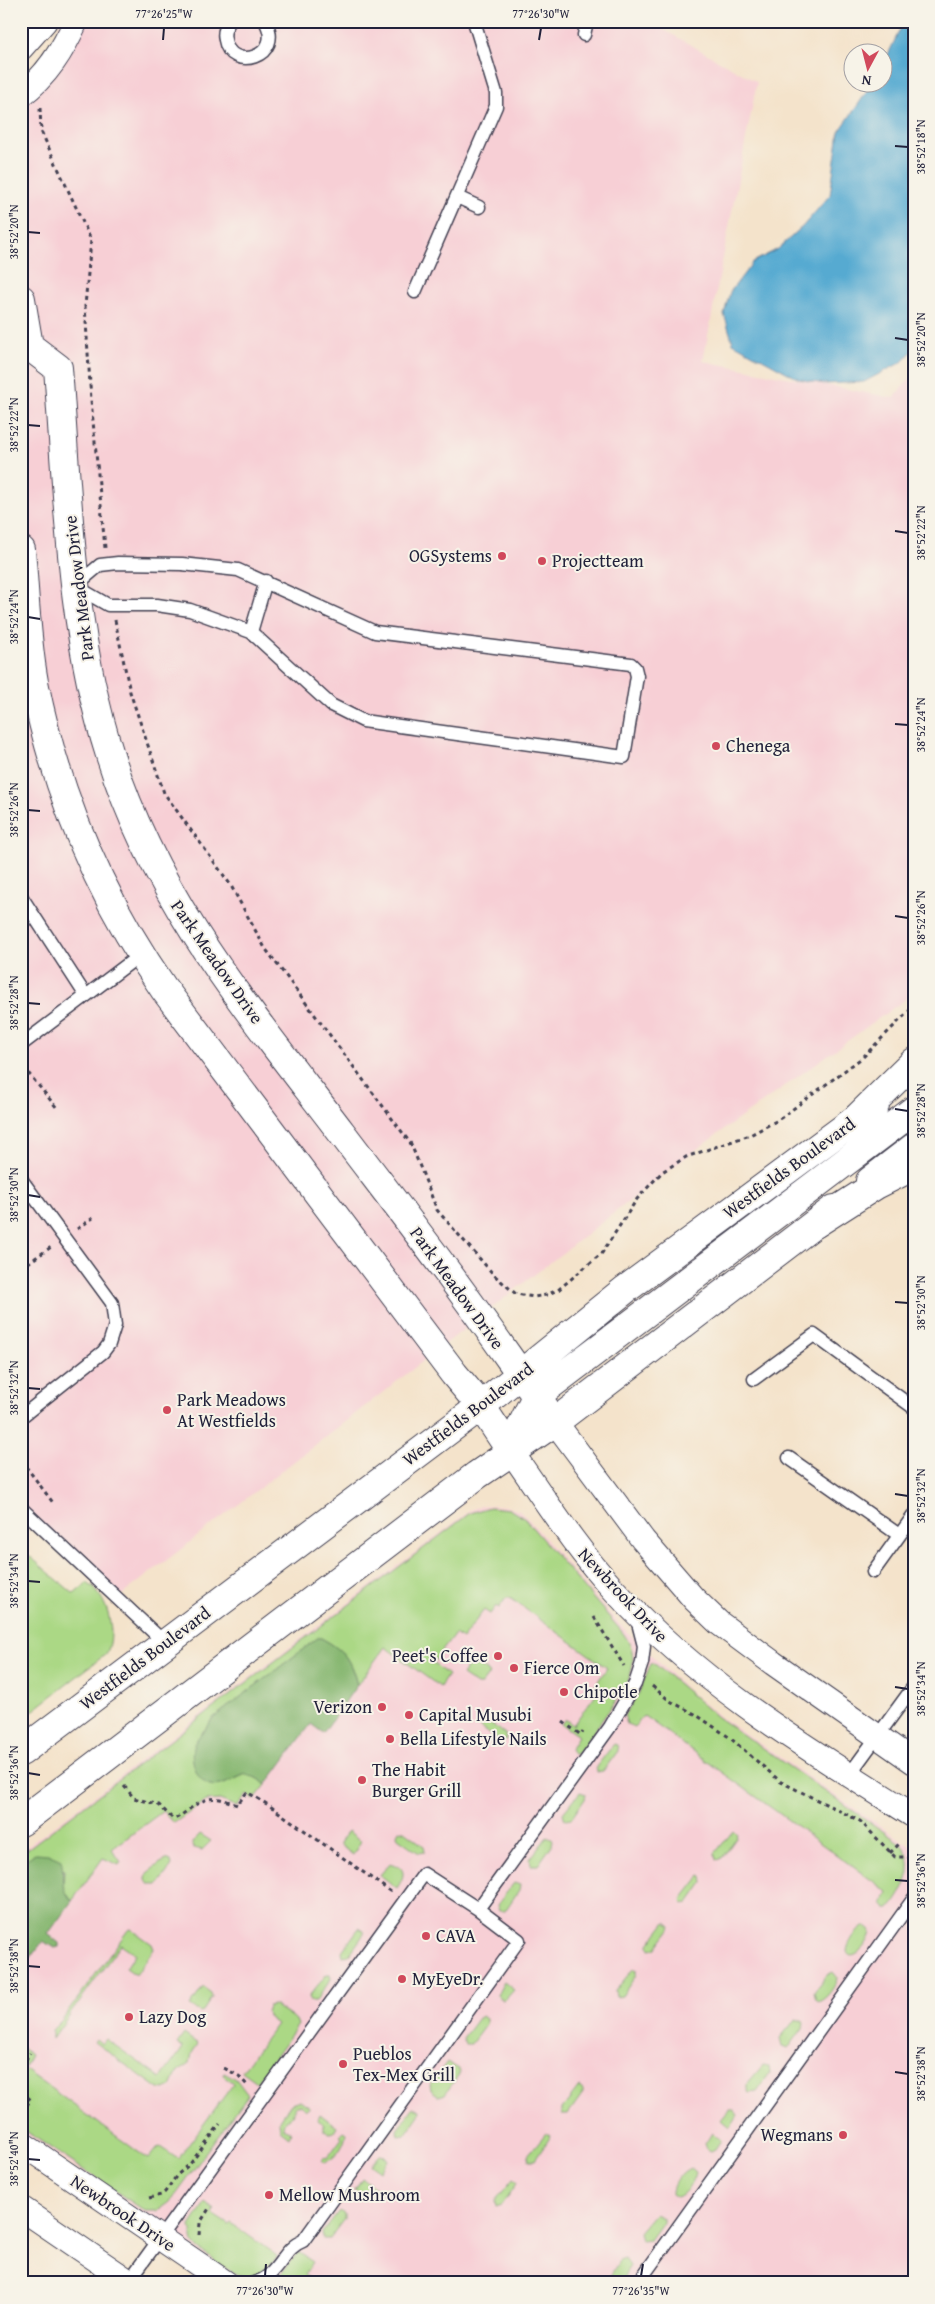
<svg xmlns="http://www.w3.org/2000/svg" width="935" height="2304" font-family="'Gentium Book Plus',serif">
	<style>
		.built { fill: #f7cfd5 }
		.green { fill: #abd885; stroke: #667d60 }
		.forest { fill: #88b872; stroke: #556d56 }
		.water { fill: #56aad1; stroke: #3c6686 }
		.lines { fill: none; stroke-linecap: round; stroke-linejoin: round }
		.lane-casing { stroke: #423f51; stroke-width: 15 }
		.street-casing { stroke: #423f51; stroke-width: 26 }
		.secondary-casing { stroke: #423f51; stroke-width: 30 }
		.primary-casing { stroke: #423f51; stroke-width: 30 }
		.highway-casing { stroke: #423f51; stroke-width: 30 }
		.path { stroke: #423f51; stroke-width: 3; stroke-dasharray: 4 4; stroke-linecap: butt }
		.lane { stroke: #fff; stroke-width: 12 }
		.street { stroke: #fff; stroke-width: 24 }
		.secondary { stroke: #fff; stroke-width: 28 }
		.primary { stroke: #fff; stroke-width: 28 }
		.highway { stroke: #fff; stroke-width: 28 }
		.ticks { fill: none; stroke: #22223b; stroke-width: 2 }
		.poi-dot { fill: #d1495b; stroke: #f7f3e8; stroke-width: 2 }
		.labels { text-anchor: middle; stroke-width: 4; stroke-linejoin: round; paint-order: stroke }
		.poi-label { font-size: 18px; fill: #22223b; stroke: #f7f3e8; text-anchor: start }
		.street-label { font-size: 18px; fill: #22223b; stroke: #f7f3e8 }
		.neatline { fill: none; stroke: #22223b; stroke-width: 2 }
		.ticks-label { font-size: 12px; text-anchor: middle; fill: #22223b }
	</style>
	<rect width="100%" height="100%" fill="#f7f3e8"/>
	<filter id="ink" filterUnits="userSpaceOnUse"><feTurbulence type="fractalNoise" baseFrequency=".02" numOctaves="2"/><feDisplacementMap in="SourceGraphic" scale="10" xChannelSelector="R" yChannelSelector="G"/><feConvolveMatrix kernelMatrix="1 2 1 2 8 2 1 2 1" color-interpolation-filters="sRGB"/></filter>
	<filter id="wash" filterUnits="userSpaceOnUse"><feTurbulence type="fractalNoise" baseFrequency=".0096" numOctaves="4" result="noise"/><feDisplacementMap in="SourceGraphic" scale="20" xChannelSelector="R" yChannelSelector="G"/><feGaussianBlur stdDeviation="1.12" result="paint"/><feColorMatrix in="noise" values="0 0 0 0 0 0 0 0 0 0 0 0 0 0 0 0 0 1.4 0 .05"/><feComposite in="paint" operator="in"/></filter>
	<g filter="url(#wash)">
		<rect width="100%" height="100%" fill="#f4e3cb"/>
		<path class="built" d="M61,21H648L757,82L703,361L893,398L914,374V993L686,1157L118,1598L21,1514V92L37,83Z
			M492,1505L505,1506L519,1511L529,1520L616,1621L687,1690L719,1716L914,1849V2283H245L21,2131V1851L471,1510L480,1506Z"/>
		<path class="green" d="M490,1507L509,1509L525,1519L623,1633C646,1664 624,1690 605,1716C596,1728 587,1742 577,1754H573L570,1749L578,1736L561,1724L565,1719L573,1725L596,1694L592,1690L607,1668L510,1598H506L499,1608L496,1606L490,1614L484,1610L462,1639L455,1634L433,1663L448,1675L440,1687L385,1647L357,1685C350,1658 344,1650 319,1637L212,1719L208,1727L200,1734L221,1785L246,1774L259,1779L266,1785L254,1800L247,1795L237,1807L220,1800L206,1801L174,1823L163,1811L112,1849L121,1862L119,1865L103,1858L72,1901L63,1890L64,1870L35,1853L21,1864V1854L26,1850L470,1513Z
			M21,1549L74,1594L87,1583C107,1594 118,1634 106,1654L21,1720Z
			M472,1661L490,1673L481,1685H477L462,1675Z
			M651,1663L656,1665L717,1717L900,1843C919,1864 905,1890 890,1909H886L882,1904L888,1892L644,1716L634,1727L627,1724L624,1715L639,1693Z
			M480,1718L485,1719L505,1734L506,1740L500,1742L479,1727L478,1722Z
			M614,1744L617,1745L618,1751L603,1771L597,1772L596,1767Z
			M580,1792L586,1794L585,1799L571,1819L565,1820L563,1813Z
			M399,1830L404,1831L424,1846L425,1852L419,1853L398,1838L397,1834Z
			M348,1831L361,1841L353,1855L340,1845V1843Z
			M733,1831L737,1835L736,1838L722,1858L716,1859L715,1853Z
			M200,1834L211,1841L202,1850L194,1848L192,1843Z
			M547,1837L553,1840L552,1845L538,1865H531L530,1859Z
			M166,1859L171,1861L172,1865L158,1885H149L146,1880L147,1873Z
			M390,1863C407,1867 405,1876 397,1888L380,1875Z
			M700,1876L702,1877L703,1883L689,1903L683,1904L682,1899Z
			M514,1883L520,1885L519,1890L505,1911H499L497,1905Z
			M666,1922L671,1926L670,1929L655,1949L650,1950L649,1944Z
			M866,1926L871,1930C871,1939 861,1954 852,1955L847,1952C847,1943 858,1928 866,1926Z
			M359,1928L364,1931V1934L349,1955L343,1956L342,1951Z
			M131,1929L152,1944L154,1949L136,1975L126,1968L135,1954L121,1944L52,2039V2030L62,2020L128,1930Z
			M633,1969H636V1975L622,1996L616,1997L615,1991Z
			M833,1972L837,1977C837,1985 827,1999 818,2002L816,2000L814,1992L827,1975Z
			M327,1974H330L331,1979L316,2001H310L309,1996Z
			M504,1982L514,1990L504,2001L497,1995Z
			M203,1987L211,1993L212,1997L203,2011L200,2012L190,2006Z
			M274,2005L296,2020L298,2025L257,2082L242,2071L277,2024L269,2018L266,2012L268,2006Z
			M482,2016L486,2019V2024L471,2044H465L463,2038L478,2018Z
			M796,2019L804,2022L803,2028L790,2046L788,2048L782,2046L780,2038Z
			M184,2034L198,2044L192,2053L190,2063L178,2071L171,2087L164,2090L159,2089L94,2042L96,2039L102,2044L106,2039L161,2078L183,2048L177,2044Z
			M21,2047L31,2055L24,2069L148,2159L157,2148L160,2147L178,2159L234,2083L223,2075L224,2072L236,2079L248,2095L170,2202L158,2211H145L21,2128Z
			M447,2062L459,2069L460,2073L445,2094L439,2096L431,2090L430,2085Z
			M763,2065L769,2066L770,2074L757,2092L749,2093L747,2090V2084Z
			M579,2087L583,2090V2093L568,2114H562V2109Z
			M300,2100L310,2107L306,2110L301,2105H296L292,2115L284,2122L283,2128L291,2132L289,2137L280,2130L279,2122L291,2103Z
			M413,2108L420,2110L419,2115L405,2135L398,2136L397,2130Z
			M729,2110H734L738,2115L730,2128L721,2120Z
			M320,2114L337,2127L334,2132L329,2133L324,2131V2125L318,2119Z
			M343,2131L346,2133C345,2146 336,2158 324,2163L321,2160L323,2158L328,2157L342,2138L340,2134Z
			M546,2133L550,2136L549,2139L535,2160H529L528,2155Z
			M712,2133L721,2140L715,2149L711,2151L707,2149L705,2144Z
			M380,2155L385,2156L388,2160L381,2172L371,2165Z
			M691,2168L696,2172C695,2181 685,2195 677,2197L672,2194C671,2185 682,2170 691,2168Z
			M362,2178L374,2187L365,2198L355,2190Z
			M513,2179L517,2182L516,2185L502,2205L496,2207L495,2201Z
			M205,2203L214,2210L212,2214L229,2225L231,2223L277,2256C248,2295 228,2269 198,2248L193,2243L190,2226Z
			M339,2211L344,2214V2219L329,2239H323L322,2233Z
			M655,2213L663,2217V2222L650,2240L641,2241L639,2232Z
			M298,2252L313,2262L305,2275L316,2283H271L281,2274Z
			M625,2259L630,2266L619,2283H606L619,2261Z"/>
		<path class="forest" d="M319,1637C344,1650 350,1658 357,1685L323,1733L311,1724L266,1785L259,1779L246,1774C237,1777 229,1783 220,1785C199,1791 188,1760 194,1744C199,1734 208,1729 212,1719Z
			M35,1853L48,1854L61,1860C66,1880 57,1882 72,1901L48,1934L59,1943V1947L54,1948L43,1941L21,1971V1864Z"/>
		<path class="water" d="M904,21H914V349L902,362L864,382L824,384L799,379L733,343L724,314L730,292L753,262L778,249L803,226L830,195L839,132L873,83L882,82L883,65Z"/>
	</g>
	<g filter="url(#ink)">
		<g class="lines">
			<g class="lane-casing">
				<path id="lane" d="M230,21C226,26 223,33 225,40C230,73 286,57 265,21
					M584,35L587,21
					M457,197L479,207
					M415,292L496,106V93L474,21
					M118,563L182,564L238,570L375,632L631,664L635,668L637,676L624,757L363,721L331,705L251,632L190,610L157,605H108L75,586L100,565Z
					M251,632L266,581
					M21,896L86,996
					M21,1045L140,955
					M21,1179L112,1303L115,1325L109,1344L103,1352L21,1417
					M754,1379L814,1335L914,1408
					M789,1458L899,1535
					M21,1508L165,1643
					M873,1572L914,1515
					M849,1775L914,1686
					M478,1909L610,1727L635,1684L642,1663L644,1646L637,1619
					M129,2281L424,1874L478,1909L519,1940L303,2241C282,2248 280,2276 254,2283
					M638,2283L914,1898"/>
			</g>
			<g class="street-casing">
				<path id="street" d="M21,48L45,21
					M21,95C47,76 63,50 76,21
					M555,1422L643,1540L694,1599L719,1623L773,1663L914,1762
					M510,1450C544,1498 575,1548 615,1591C700,1684 808,1749 914,1816
					M21,2143L226,2283
					M21,2208L131,2283"/>
			</g>
			<g class="secondary-casing">
				<path id="secondary" d="M21,299L29,346L58,368C68,498 70,630 110,755C156,902 249,1011 341,1132C382,1186 424,1240 464,1295C495,1337 524,1380 555,1422
					M21,550C25,593 26,639 34,682C56,793 100,897 164,989L454,1374L481,1406L510,1450"/>
			</g>
			<g class="primary-casing">
				<path id="primary" d="M870,1181L914,1147
					M510,1450L536,1396L914,1110
					M21,1752L481,1406L626,1289L875,1105
					M21,1822L477,1475L555,1422L834,1209"/>
			</g>
			<g class="highway-casing">
				<path id="highway" d="M856,1119L914,1062
					M815,1224L876,1185L914,1166"/>
			</g>
			<path class="path" d="M40,108L41,131L91,240L85,306L91,400L105,548
				M115,620L130,692L164,793L230,884L265,948L411,1144L437,1210L494,1275L516,1294L534,1297L546,1295L558,1290L602,1253L637,1199L662,1172L686,1157L750,1135L778,1120L863,1057L914,1006
				M21,1079L29,1074L57,1108
				M77,1229L93,1218
				M21,1268L51,1247
				M21,1460L54,1504
				M594,1617L624,1666
				M652,1686L670,1701L695,1714L729,1737L781,1782L860,1821L895,1857H908
				M563,1722L581,1735L583,1732
				M124,1786L134,1798L159,1805L173,1819C179,1818 182,1814 187,1811C206,1796 215,1795 237,1805L247,1792L270,1806L391,1892
				M890,1853L900,1843
				M21,2067L30,2053
				M224,2068L239,2076L247,2085
				M21,2092L31,2100L25,2107
				M149,2198L161,2195L165,2192L177,2175L190,2164L220,2124
				M199,2235L200,2223L210,2207"/>
			<use href="#lane" class="lane"/>
			<use href="#street" class="street"/>
			<use href="#secondary" class="secondary"/>
			<use href="#primary" class="primary"/>
			<use href="#highway" class="highway"/>
		</g>
	</g>
	<path class="ticks" d="M163,40L164,28M539,40L541,28M895,146L908,147M28,232L40,233M895,338L908,340M28,425L40,426M895,531L908,533M28,617L40,619M895,724L908,725M28,810L40,811M895,916L908,918M28,1003L40,1004M895,1109L908,1111M28,1195L40,1197M895,1302L908,1303M28,1388L40,1389M895,1494L908,1496M28,1581L40,1582M895,1687L908,1689M28,1773L40,1775M895,1880L908,1881M28,1966L40,1967M895,2072L908,2074M28,2159L40,2160M265,2276L266,2264M641,2276L643,2264"/>
	<g class="poi-dot">
		<circle cx="502" cy="556" r="5"/>
		<circle cx="542" cy="561" r="5"/>
		<circle cx="716" cy="746" r="5"/>
		<circle cx="167" cy="1410" r="5"/>
		<circle cx="498" cy="1656" r="5"/>
		<circle cx="514" cy="1668" r="5"/>
		<circle cx="564" cy="1692" r="5"/>
		<circle cx="382" cy="1707" r="5"/>
		<circle cx="409" cy="1715" r="5"/>
		<circle cx="390" cy="1739" r="5"/>
		<circle cx="362" cy="1780" r="5"/>
		<circle cx="426" cy="1936" r="5"/>
		<circle cx="402" cy="1979" r="5"/>
		<circle cx="129" cy="2017" r="5"/>
		<circle cx="343" cy="2064" r="5"/>
		<circle cx="843" cy="2135" r="5"/>
		<circle cx="269" cy="2195" r="5"/>
	</g>
	<g class="labels">
		<g class="poi-label">
			<text x="492" y="562" text-anchor="end">OGSystems</text>
			<text x="552" y="567">Projectteam</text>
			<text x="726" y="752">Chenega</text>
			<text x="177" y="1406">Park Meadows<tspan x="177" dy="21">At Westfields</tspan></text>
			<text x="488" y="1662" text-anchor="end">Peet's Coffee</text>
			<text x="524" y="1674">Fierce Om</text>
			<text x="574" y="1698">Chipotle</text>
			<text x="372" y="1713" text-anchor="end">Verizon</text>
			<text x="419" y="1721">Capital Musubi</text>
			<text x="400" y="1745">Bella Lifestyle Nails</text>
			<text x="372" y="1776">The Habit<tspan x="372" dy="21">Burger Grill</tspan></text>
			<text x="436" y="1942">CAVA</text>
			<text x="412" y="1985">MyEyeDr.</text>
			<text x="139" y="2023">Lazy Dog</text>
			<text x="353" y="2060">Pueblos<tspan x="353" dy="21">Tex-Mex Grill</tspan></text>
			<text x="833" y="2141" text-anchor="end">Wegmans</text>
			<text x="279" y="2201">Mellow Mushroom</text>
		</g>
		<g class="street-label">
			<text transform="translate(79 588) rotate(-97)" y="6">Park Meadow Drive</text>
			<text transform="translate(217 962) rotate(55)" y="6">Park Meadow Drive</text>
			<text transform="translate(789 1168) rotate(-36)" y="6">Westfields Boulevard</text>
			<text transform="translate(457 1288) rotate(54)" y="6">Park Meadow Drive</text>
			<text transform="translate(468 1414) rotate(-37)" y="6">Westfields Boulevard</text>
			<text transform="translate(623 1595) rotate(47)" y="6">Newbrook Drive</text>
			<text transform="translate(145 1658) rotate(-37)" y="6">Westfields Boulevard</text>
			<text transform="translate(123 2213) rotate(34)" y="6">Newbrook Drive</text>
		</g>
	</g>
	<rect width="935" height="2304" fill="none" stroke="#f7f3e8" stroke-width="55"/>
	<g transform="translate(868 68) rotate(187)"><circle r="24" fill="#f7f3e8" stroke="#a29fa3"/>
	<path d="M0-4L9 19L0 12L-9 19Z" fill="#d1495b"/>
	<text y="-8" font-size="14" font-weight="bold" text-anchor="middle" fill="#22223b">N</text>
	</g>
	<rect x="28" y="28" width="880" height="2248" class="neatline"/>
	<g class="ticks-label">
		<text x="164" y="18">77°26'25"W</text>
		<text x="541" y="18">77°26'30"W</text>
		<text transform="translate(921 147) rotate(-90)" y="4">38°52'18"N</text>
		<text transform="translate(14 232) rotate(-90)" y="4">38°52'20"N</text>
		<text transform="translate(921 340) rotate(-90)" y="4">38°52'20"N</text>
		<text transform="translate(14 425) rotate(-90)" y="4">38°52'22"N</text>
		<text transform="translate(921 533) rotate(-90)" y="4">38°52'22"N</text>
		<text transform="translate(14 617) rotate(-90)" y="4">38°52'24"N</text>
		<text transform="translate(921 725) rotate(-90)" y="4">38°52'24"N</text>
		<text transform="translate(14 810) rotate(-90)" y="4">38°52'26"N</text>
		<text transform="translate(921 918) rotate(-90)" y="4">38°52'26"N</text>
		<text transform="translate(14 1003) rotate(-90)" y="4">38°52'28"N</text>
		<text transform="translate(921 1111) rotate(-90)" y="4">38°52'28"N</text>
		<text transform="translate(14 1195) rotate(-90)" y="4">38°52'30"N</text>
		<text transform="translate(921 1303) rotate(-90)" y="4">38°52'30"N</text>
		<text transform="translate(14 1388) rotate(-90)" y="4">38°52'32"N</text>
		<text transform="translate(921 1496) rotate(-90)" y="4">38°52'32"N</text>
		<text transform="translate(14 1581) rotate(-90)" y="4">38°52'34"N</text>
		<text transform="translate(921 1689) rotate(-90)" y="4">38°52'34"N</text>
		<text transform="translate(14 1773) rotate(-90)" y="4">38°52'36"N</text>
		<text transform="translate(921 1881) rotate(-90)" y="4">38°52'36"N</text>
		<text transform="translate(14 1966) rotate(-90)" y="4">38°52'38"N</text>
		<text transform="translate(921 2074) rotate(-90)" y="4">38°52'38"N</text>
		<text transform="translate(14 2159) rotate(-90)" y="4">38°52'40"N</text>
		<text x="265" y="2295">77°26'30"W</text>
		<text x="641" y="2295">77°26'35"W</text>
	</g>
</svg>
